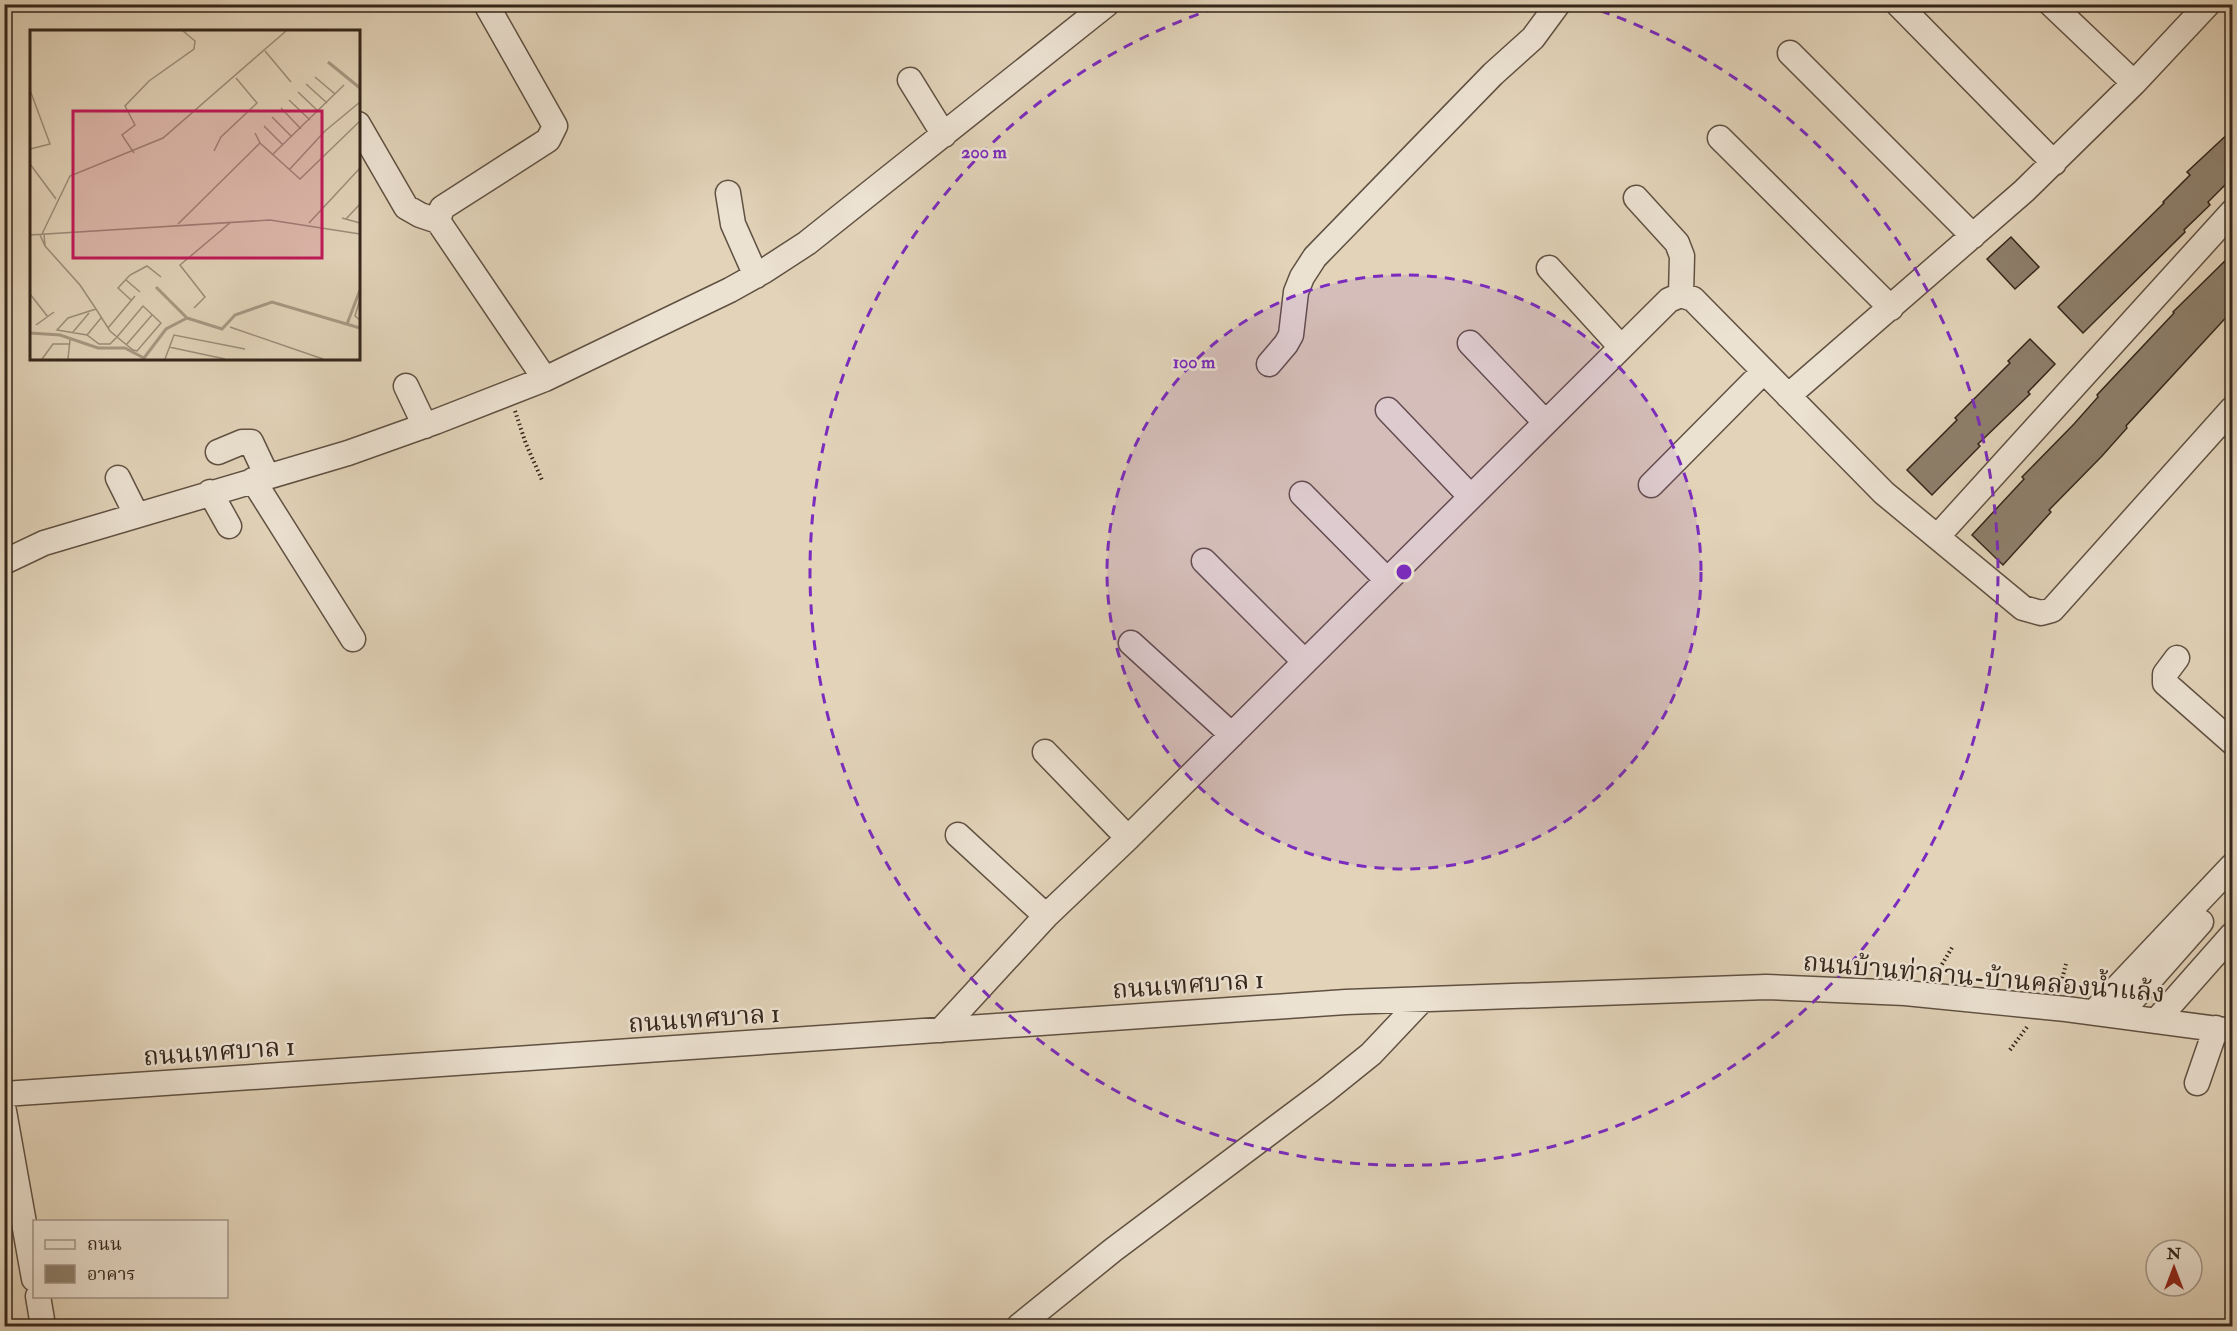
<svg xmlns="http://www.w3.org/2000/svg" width="2237" height="1331" font-family="'IM FELL Double Pica','Noto Serif Thai',serif">
	<style>
		.building { fill: #8e806d; stroke: #34261b; stroke-width: 1.5 }
		.lines { fill: none; stroke-linecap: round; stroke-linejoin: round }
		.minor-casing { stroke: #605142; stroke-width: 27 }
		.path { stroke: #34261b; stroke-width: 4; stroke-dasharray: 1.5 3; stroke-linecap: butt }
		.minor { stroke: #ece2d2; stroke-width: 24 }
		.ring { fill: none; stroke: #7b2cbf; stroke-width: 3; stroke-dasharray: 10 8 }
		.labels { text-anchor: middle; stroke-width: 5; stroke-linejoin: round; paint-order: stroke }
		.street-label { font-size: 26px; fill: #34261b; stroke: #ece2d2 }
		.inset-river { fill: none; stroke: #a79883; stroke-width: 3 }
		.inset-road { fill: none; stroke: #9c8e7a; stroke-width: 1.5 }
		.view { fill: #c2185b; fill-opacity: 0.15; stroke: #c2185b; stroke-width: 3 }
		.inset-edge { fill: none; stroke: #34261b; stroke-width: 3 }
		.centre { fill: #7b2cbf; stroke: #ece2d2; stroke-width: 3 }
		.ring-label { font-size: 18px; text-anchor: middle; font-weight: bold; fill: #7b2cbf; stroke: #ece2d2; stroke-width: 5; stroke-linejoin: round; paint-order: stroke }
	</style>
	<rect width="100%" height="100%" fill="#e2d3b9"/>
	<filter id="stains"><feTurbulence type="fractalNoise" baseFrequency=".00333" numOctaves="4"/><feColorMatrix values="0 0 0 0 .2 0 0 0 0 .09 0 0 0 0 .02 0 0 0 .5 -.17"/></filter>
	<radialGradient id="worn" r=".72"><stop offset=".6" stop-color="#630" stop-opacity="0"/><stop offset="1" stop-color="#630" stop-opacity=".3"/></radialGradient>
	<path class="building" d="M2232,130V178L2208,202L2210,205L2184,230L2185,232L2083,333L2058,307L2164,203L2163,202L2190,175L2187,172Z
		M2011,237L2039,267L2015,289L1987,259Z
		M2232,254V311L2126,426L2127,428L2102,456L2049,510L2051,512L2003,565L1972,535L2024,479L2022,477L2074,424L2098,397L2097,395L2174,313L2173,312Z
		M2030,339L2055,364L2028,392L2030,394L1978,444L1980,446L1932,495L1907,470L1957,420L1955,418L2010,363L2008,361Z"/>
	<g class="lines">
		<g class="minor-casing">
			<path id="minor" d="M486,4L555,126L548,140L442,208L438,221L545,379
				M1898,4L2054,163
				M2051,4L2134,83
				M1790,53L1973,236
				M910,80L944,135
				M358,124L406,207L420,215L438,221
				M1720,138L1891,308
				M728,193L733,224L756,276
				M1636,198L1677,243L1682,256L1681,295
				M1549,268L1620,346
				M1470,343L1545,422
				M1269,364L1286,344L1291,335L1296,292L1302,277L1315,257L1493,74L1533,38L1558,4
				M406,386L425,426
				M1788,396L2024,191L2134,83L2208,4
				M1388,410L1470,496
				M218,452L242,442H251L267,476
				M118,478L136,514
				M253,480L353,639
				M1651,485L1764,371
				M210,492L229,526
				M1302,494L1387,580
				M1937,537L2232,212
				M1204,561L1305,662
				M4,562L44,543L348,453L435,422L545,379L730,290L764,271L807,243L1107,4
				M1131,643L1232,735
				M2177,658L2165,674V683L2232,742
				M1045,752L1128,838
				M958,835L1046,916
				M2094,1012L2232,866
				M2118,1016L2201,922
				M2156,1021L2232,935
				M941,1030L1046,916L1128,838L1669,300L1681,295L1693,299L1884,493L2023,608L2041,613L2052,610L2232,409
				M2197,1083L2216,1028
				M4,1094L1346,1002L1766,987L1905,993L2066,1009L2232,1031
				M4,1111L34,1279
				M38,1296L43,1326
				M1019,1326L1113,1250L1325,1091L1371,1054L1422,1000"/>
		</g>
		<path class="path" d="M515,411L526,444L542,480
			M1935,976L1953,946
			M2060,987L2066,964
			M2010,1050L2027,1027"/>
		<use href="#minor" class="minor"/>
	</g>
	<circle cx="1404" cy="572" r="297" fill="#7b2cbf" fill-opacity=".12"/>
	<g class="ring">
		<circle cx="1404" cy="572" r="297"/>
		<path d="M1583 5A594 594 0 1 1 1225 5"/>
	</g>
	<g class="labels">
		<g class="street-label">
			<text transform="translate(1984 977) rotate(5)" y="9">ถนนบ้านท่าลาน-บ้านคลองน้ำแล้ง</text>
			<text transform="translate(1188 984) rotate(-4)" y="9">ถนนเทศบาล 1</text>
			<text transform="translate(704 1018) rotate(-4)" y="9">ถนนเทศบาล 1</text>
			<text transform="translate(219 1051) rotate(-4)" y="9">ถนนเทศบาล 1</text>
		</g>
	</g>
	<g transform="translate(30 30)">
		<rect width="330" height="330" fill="#e2d3b9"/>
		<path class="inset-river" d="M298,32L330,58M126,257L157,288M157,288L192,299L205,285L242,272L330,298M317,294L330,260M0,303L30,305L68,318H95L114,328L136,299L157,288"/>
		<path class="inset-road" d="M235,21L261,52M285,47L305,64M276,54L297,73M0,60L20,114L0,119M268,62L288,81M259,70L280,90M251,78L271,99M242,87L262,107M234,96L253,115M225,103L230,113L270,149L330,91M184,121L191,107L227,73L206,48M104,123L92,105L105,95L95,76L119,51L164,19L165,11L153,1M242,125L314,55M0,134L26,169M259,140L295,101L330,72M312,188L330,193M316,189L330,174M279,193L330,138M148,194L230,113M12,204L40,146L133,108L256,1M0,205L240,190L330,204M10,205L15,216L14,204M15,216L50,255L66,279L80,301L87,307L103,320L107,321L131,293L113,276L87,307L80,314H69L57,305L27,300L38,288L66,279M96,250L110,262M0,264L18,287M330,269L325,286L330,290M101,270L88,258L100,245L117,236L131,247M164,278L175,267L150,235L201,192M6,295L24,282M200,297L293,329M78,298L105,266M43,302L59,283M57,305L71,288M96,315L122,285M139,317L195,329M12,329L23,314H39M38,329L40,310M135,329L144,305L215,319"/>
		<path class="view" d="M43,81H292V228H43Z"/>
		<rect width="330" height="330" class="inset-edge"/>
	</g>
	<circle cx="1404" cy="572" r="9" class="centre"/>
	<g class="ring-label">
		<text x="984" y="158">200 m</text>
		<text x="1194" y="368">100 m</text>
	</g>
	<rect width="2237" height="1331" fill="none" stroke="#e2d3b9" stroke-width="24"/>
	<rect x="6" y="6" width="2225" height="1319" fill="none" stroke="#34261b" stroke-width="3"/>
	<rect x="12" y="12" width="2213" height="1307" fill="none" stroke="#34261b" stroke-width="1.5"/>
	<rect x="33" y="1220" width="195" height="78" fill="#ece2d2" stroke="#a29789" stroke-width="1.5"/>
	<rect x="45" y="1240" width="30" height="9" fill="#ece2d2" stroke="#a29789" stroke-width="1.5"/>
	<text x="87" y="1250" font-size="18" fill="#34261b">ถนน</text>
	<rect x="45" y="1265" width="30" height="18" fill="#8e806d" stroke="#a29789" stroke-width="1.5"/>
	<text x="87" y="1280" font-size="18" fill="#34261b">อาคาร</text>
	<g transform="translate(2174 1268)"><circle r="28" fill="#ece2d2" stroke="#a29789" stroke-width="1.5"/>
	<path d="M0-4.5L10 22L0 15L-10 22Z" fill="#8f2418"/>
	<text y="-9" font-size="16" font-weight="bold" text-anchor="middle" fill="#34261b">N</text>
	</g>
	<rect width="100%" height="100%" filter="url(#stains)"/>
	<rect width="100%" height="100%" fill="url(#worn)"/>
</svg>
